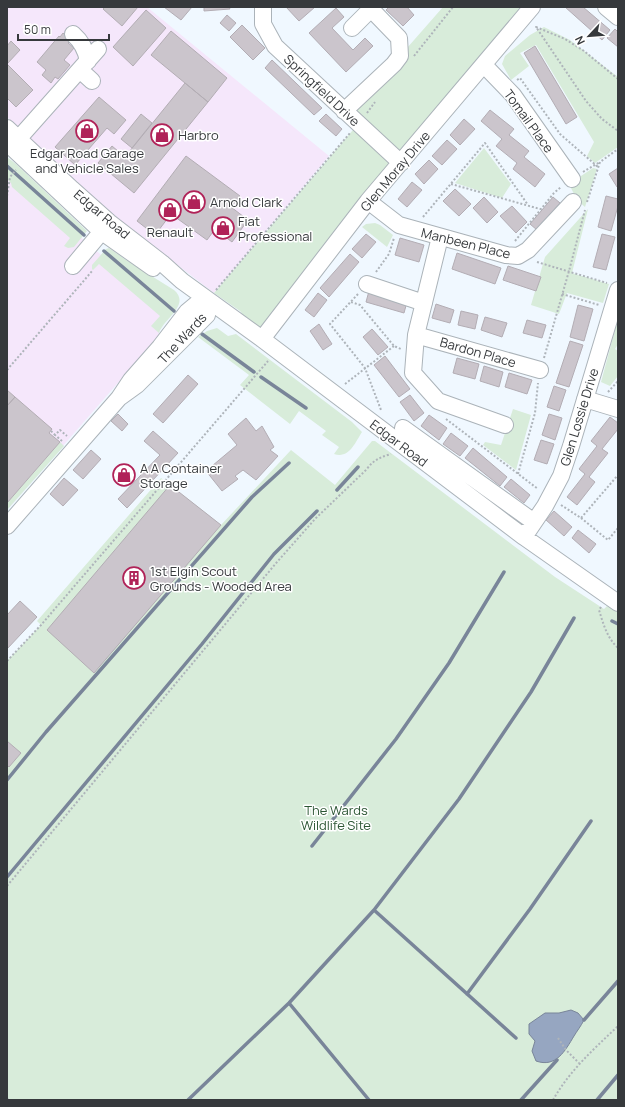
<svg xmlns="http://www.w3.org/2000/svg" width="625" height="1107" font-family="Manrope,sans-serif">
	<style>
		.commercial { fill: #f5e7fb }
		.green { fill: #d8ecda }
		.water { fill: #96a6c1; stroke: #798599 }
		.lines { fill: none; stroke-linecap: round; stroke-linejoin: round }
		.stream { stroke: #798599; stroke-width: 3.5 }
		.building { fill: #cbc5cc; stroke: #b3adb4 }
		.minor-casing { stroke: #abb3b9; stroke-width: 18 }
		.path { stroke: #aeb4ba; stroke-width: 2; stroke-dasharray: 2 2; stroke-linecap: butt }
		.minor { stroke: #fff; stroke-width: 16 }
		.labels { text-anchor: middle; stroke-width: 3; stroke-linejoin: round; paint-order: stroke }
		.street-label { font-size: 13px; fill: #36393c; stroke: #fff }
		.poi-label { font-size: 13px; fill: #36393c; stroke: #fff; text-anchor: start }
		.park-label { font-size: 13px; fill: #2c5634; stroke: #fff }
	</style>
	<rect width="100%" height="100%" fill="#f0f8ff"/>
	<path class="commercial" d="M7,7H147L329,156L214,293L115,217L54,163L7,117Z
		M7,174L171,315L161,326L158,337L7,510Z"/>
	<path class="green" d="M443,7H532L262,339L240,311L214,293L358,124L344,111L400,56Z
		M544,27L570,40L618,77V147L595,163L587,156L594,142L536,45L520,53L529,66L511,80L502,64L505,56L530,35Z
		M484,148L511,184L502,198L455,183Z
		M7,157L16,164L87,231L74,247L68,248L64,246L70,238L12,187L11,183L7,179Z
		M593,168L597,169L585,207L577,200L569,184Z
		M588,209L572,273L609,284L603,303L567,293L559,314L531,305L545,257Z
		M375,223L380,225L393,235L387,247L362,227L366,224Z
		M109,248L126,260L174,290C191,305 164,318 159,333L151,326L160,316L99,264L93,270L92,269V265L106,249Z
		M618,319V344L615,349L618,351V376L610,386L601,382Z
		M217,328L228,336L236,334L352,422L362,432C355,443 349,459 334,454L339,447L322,435L326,431L299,411L290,424L240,385L249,375L198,337L207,331Z
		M513,409L531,415L516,470L483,445L485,442L501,445Z
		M372,441H375L555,577L604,609L607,606L618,612V1100H7V661L41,625L37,621L161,478L221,525L291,450L335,485Z
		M60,442L64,446L7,510V503Z"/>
	<path class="water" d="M571,1010L578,1013L584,1020C581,1026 577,1031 574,1036C565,1051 556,1068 536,1061L532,1051L535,1041L529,1034V1024L545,1013H559Z"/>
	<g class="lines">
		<path class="stream" d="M7,166L84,235
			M104,251L174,311
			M202,334L254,372
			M261,377L306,408
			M337,490L358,467
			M612,621L618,624
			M7,780L46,732L252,497L289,463
			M312,846L396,739L449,663L504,572
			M7,877L202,644L274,554L317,511
			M374,910L516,1038
			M467,994L530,909L591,821
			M289,1003L369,1100
			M584,1020L618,981
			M188,1100L289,1003L374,910L459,799L531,692L574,618
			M521,1100L557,1060
			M597,1100L618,1075"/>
	</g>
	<path class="building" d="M105,7H138L122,26L103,9Z
		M164,7H192L181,20Z
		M204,7H229L230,9L204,11Z
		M286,7H315L299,21Z
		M389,7H407L414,15L403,26L386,10Z
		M565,7H583L610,30L602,40Z
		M336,8L344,17L332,28L353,50L365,38L373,46L346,72L309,33Z
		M146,10L166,28L133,66L113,47Z
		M227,15L236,23L229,31L220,23Z
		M242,25L265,48L253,60L230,37Z
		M615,29L618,32V47L607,38Z
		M171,31L227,78L208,102L151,55Z
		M63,33L71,40L68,43L74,48L64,60L70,65L58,79L55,77L51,83L42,75L46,70L37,62L59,36L60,37Z
		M11,41L20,50L7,64V46Z
		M535,46L577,117L566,124L524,53Z
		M272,60L322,108L314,115L265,68Z
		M7,64L33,90L16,107L7,98Z
		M185,83L208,102L134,193L98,163L112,146L125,157Z
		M99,97L126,120L114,134L107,128L75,165L55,147Z
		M490,110L514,129L509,135L529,151L524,157L545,174L535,187L513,169L517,163L496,146L502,139L481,121Z
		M141,114L152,123L132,148L121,139Z
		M326,114L342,129L336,136L319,121Z
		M464,119L475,129L460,145L450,135Z
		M447,140L457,149L442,165L432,156Z
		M186,156L240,196L231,207L248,220L232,242L215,229L207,240L171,214L155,235L137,221Z
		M429,160L438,169L424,184L415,174Z
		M618,168V186L617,187L609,174Z
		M412,182L422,190L407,207L398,199Z
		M455,189L471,204L459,216L443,201Z
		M606,196L618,199V206L611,231L598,227Z
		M484,197L498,212L487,223L473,208Z
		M553,197L560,203L537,230L530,224Z
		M512,206L527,222L516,233L500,216Z
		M366,234L376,242L362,258L352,249Z
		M602,234L615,237L606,270L593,267Z
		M400,238L424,245L419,262L395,255Z
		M457,253L501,268L495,284L452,269Z
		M350,254L359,262L329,297L320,288Z
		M508,266L541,277L536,291L503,280Z
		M369,291L407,302L404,313L366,302Z
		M318,293L327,300L314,317L305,310Z
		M436,304L454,310L450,323L432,318Z
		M578,305L593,309L584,341L570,337Z
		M461,311L478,315L475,329L458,325Z
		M485,317L507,323L502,337L481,330Z
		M527,320L546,325L542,338L523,333Z
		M319,324L332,344L323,350L310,331Z
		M372,329L388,347L378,355L363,337Z
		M570,341L583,345L569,387L556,383Z
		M385,356L410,389L399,397L374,365Z
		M457,358L479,364L475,379L453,373Z
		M484,366L503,372L499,387L480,381Z
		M509,373L532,380L527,394L505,387Z
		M188,375L198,384L163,423L153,414Z
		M554,386L566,390L559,411L547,407Z
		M7,390L15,397L7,406Z
		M410,395L424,413L414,421L400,402Z
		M15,397L52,429L49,433L60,442L7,503V406Z
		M118,414L128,424L122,431L111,421Z
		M549,414L562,418L555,440L542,435Z
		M429,415L447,428L439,440L421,426Z
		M610,417L618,423V429L602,449L608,453L589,477L595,482L577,505L567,497L585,474L579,469L597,446L591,441Z
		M246,418L256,431L262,426L274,447L270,450L278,456L256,480L243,470L235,476L238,479L222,491L206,471L237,445L228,434Z
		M153,431L178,453L127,508L118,499L160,455L144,441Z
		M451,433L468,446L460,456L443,444Z
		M541,440L554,444L547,464L534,460Z
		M473,448L507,477L500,486L465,458Z
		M91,450L101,459L83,479L73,470Z
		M64,478L78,490L63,506L50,494Z
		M511,479L530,495L524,503L504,487Z
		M170,485L221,525L94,673L47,630Z
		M554,511L572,527L564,536L546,520Z
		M578,530L596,544L589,553L572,538Z
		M20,601L37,617L7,649V615Z
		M7,741L21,753L9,767L7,765Z"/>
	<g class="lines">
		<g class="minor-casing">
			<path id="minor" d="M263,7V24L275,46L401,163
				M606,7L618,17
				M352,28L371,9
				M73,34C81,41 86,50 88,61
				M484,65L513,95L572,179
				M80,70L92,81
				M344,111L394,64L400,56L399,38L369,7
				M7,128L72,189L109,222L162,263L182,281L262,339L524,537L618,603
				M7,143L102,232L153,268
				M12,146L98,49
				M368,201L399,225L506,255L518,256L528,250L573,202
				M440,237L416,335L413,373L438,401L505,425
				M73,266L108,224
				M367,284L424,303
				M416,335L540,370
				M262,339L368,201L532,7
				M585,399L618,409
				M403,428L534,522
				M7,526L119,398L131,380L160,347L187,312L199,302L209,301L207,315L137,385L119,398
				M524,537L545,506L561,476L571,446L618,290"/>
		</g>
		<path class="path" d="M414,56L453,7
			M618,79L584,51L565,39L536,27L586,101L602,119L618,131
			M517,80L520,78L560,134L598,167
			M367,113L375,102
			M583,172L600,162
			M451,184L540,209
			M7,196L10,177L16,170
			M587,202L600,162L618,149
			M423,217L485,143L528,205
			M515,241L554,193L561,187
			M537,262L607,283
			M376,272L389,254L394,238
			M216,290L350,133
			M358,294L330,324L365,368L381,410
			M562,294L599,305
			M351,302L360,305L394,346L401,349
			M544,358L569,271L585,210
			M7,370L93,270
			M345,384L394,346
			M608,392L618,381
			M446,419L538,489
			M51,431L55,435
			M62,441L55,435L60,430L67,436
			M518,474L535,413L538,383
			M561,505L581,518L618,475
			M581,518L608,540L618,528
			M601,607L599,610C603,623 607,638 618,648
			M7,661L41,625L268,361
			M7,886L277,562L315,519L367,469C373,460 381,457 391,454
			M558,1038L566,1050L579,1063
			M7,1098L8,1100
			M553,1100C570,1070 593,1050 618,1026"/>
		<use href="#minor" class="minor"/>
	</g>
	<defs>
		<g id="shop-ring" transform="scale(1.15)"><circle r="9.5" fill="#fff" stroke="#b02258" stroke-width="1.5"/><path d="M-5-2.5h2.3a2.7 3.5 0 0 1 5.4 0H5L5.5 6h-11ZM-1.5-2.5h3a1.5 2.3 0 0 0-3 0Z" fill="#b02258"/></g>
		<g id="building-ring" transform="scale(1.15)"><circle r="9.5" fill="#fff" stroke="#b02258" stroke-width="1.5"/><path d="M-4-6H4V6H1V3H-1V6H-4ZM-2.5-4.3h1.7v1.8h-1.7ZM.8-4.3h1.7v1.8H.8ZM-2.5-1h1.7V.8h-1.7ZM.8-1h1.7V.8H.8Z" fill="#b02258"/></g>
	</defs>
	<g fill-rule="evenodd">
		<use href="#shop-ring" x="87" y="131"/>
		<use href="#shop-ring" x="162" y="135"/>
		<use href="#shop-ring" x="194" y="202"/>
		<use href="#shop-ring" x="170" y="210"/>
		<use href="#shop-ring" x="223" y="228"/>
		<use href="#shop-ring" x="124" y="475"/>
		<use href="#building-ring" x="134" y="578"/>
	</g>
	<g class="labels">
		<g class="street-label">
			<text transform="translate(322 90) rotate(43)" y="5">Springfield Drive</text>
			<text transform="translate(529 121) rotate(54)" y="5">Tomail Place</text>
			<text transform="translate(395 171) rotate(-50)" y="5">Glen Moray Drive</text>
			<text transform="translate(102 214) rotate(40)" y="5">Edgar Road</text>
			<text transform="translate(466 243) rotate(14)" y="5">Manbeen Place</text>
			<text transform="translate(182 338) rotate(-47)" y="5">The Wards</text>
			<text transform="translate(478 352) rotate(16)" y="5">Bardon Place</text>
			<text transform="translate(579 417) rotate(-73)" y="5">Glen Lossie Drive</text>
			<text transform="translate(399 443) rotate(37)" y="5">Edgar Road</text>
		</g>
		<g class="poi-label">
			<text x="178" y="140">Harbro</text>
			<text x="87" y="158" text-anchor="middle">Edgar Road Garage<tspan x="87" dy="15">and Vehicle Sales</tspan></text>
			<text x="210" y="207">Arnold Clark</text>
			<text x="238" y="226">Fiat<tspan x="238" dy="15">Professional</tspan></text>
			<text x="170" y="237" text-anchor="middle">Renault</text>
			<text x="140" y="473">A A Container<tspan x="140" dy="15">Storage</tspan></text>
			<text x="150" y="576">1st Elgin Scout<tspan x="150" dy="15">Grounds - Wooded Area</tspan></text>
		</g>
		<g class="park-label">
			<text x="336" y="815">The Wards<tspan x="336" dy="15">Wildlife Site</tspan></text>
		</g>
	</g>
	<rect width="625" height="1107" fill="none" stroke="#36393c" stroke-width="16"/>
	<g transform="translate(589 36) rotate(244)" stroke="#ffffff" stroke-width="3" paint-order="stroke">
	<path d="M0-3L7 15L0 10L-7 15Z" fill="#36393c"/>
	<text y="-6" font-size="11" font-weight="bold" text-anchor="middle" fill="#36393c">N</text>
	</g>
	<path d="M18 34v6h91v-6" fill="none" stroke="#36393c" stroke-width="2"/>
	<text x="24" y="34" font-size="12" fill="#36393c" stroke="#ffffff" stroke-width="3" paint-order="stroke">50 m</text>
</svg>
